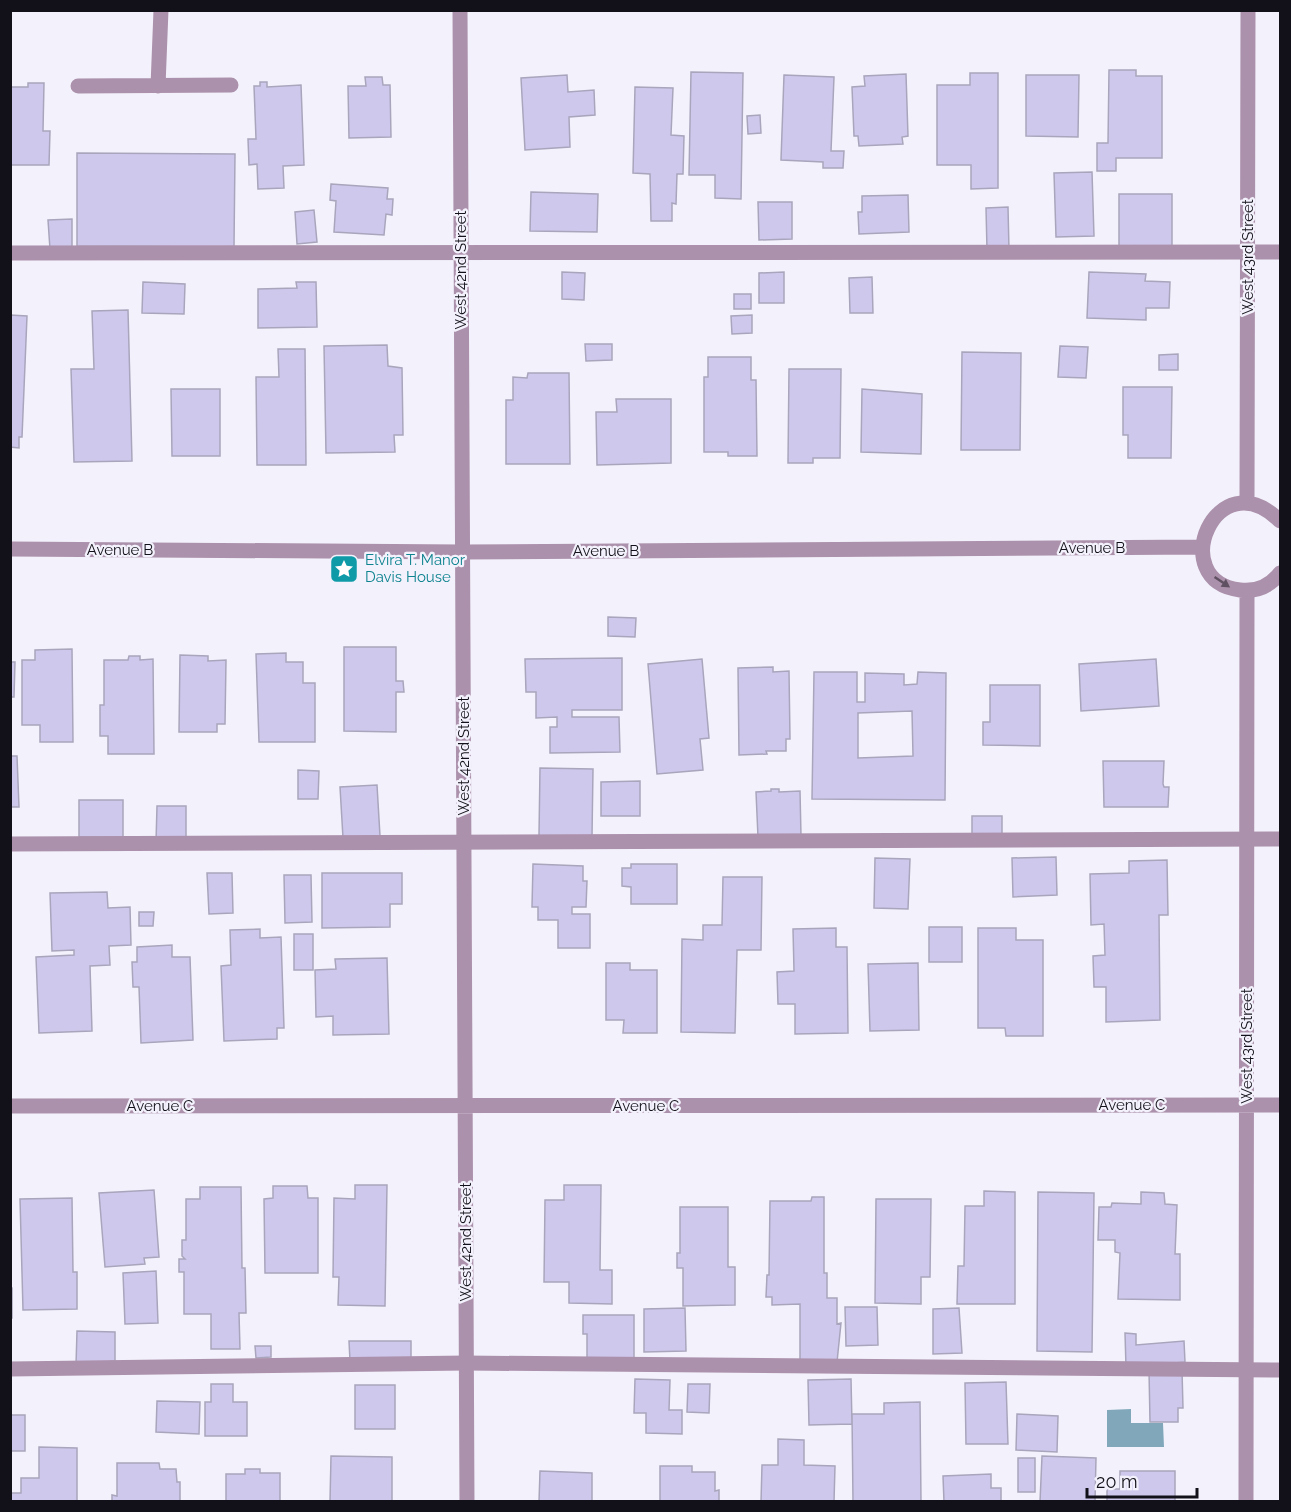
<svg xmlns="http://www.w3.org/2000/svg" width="1291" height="1512" font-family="Raleway,sans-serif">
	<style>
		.water { fill: #80a8ba }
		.building { fill: #cfc8ed; stroke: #a9a5bc; stroke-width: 1.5; fill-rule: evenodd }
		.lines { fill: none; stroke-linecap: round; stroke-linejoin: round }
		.service { stroke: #ac91ac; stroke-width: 15 }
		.minor { stroke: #ac91ac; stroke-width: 15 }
		.oneway { fill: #5f5062 }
		.labels { text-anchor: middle; stroke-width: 4.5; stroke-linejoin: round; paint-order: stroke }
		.street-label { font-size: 15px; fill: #121018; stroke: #f3f2fc }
		.culture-label { font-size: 15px; fill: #0d838f; stroke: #f3f2fc; text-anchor: start }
	</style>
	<rect width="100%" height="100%" fill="#f3f2fc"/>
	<path class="water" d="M1131,1409V1423H1163L1164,1447H1107V1410Z"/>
	<path class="building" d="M1109,70H1136V76H1162V158H1116V171H1097V143H1108Z
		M691,72L743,73L741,199L715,198V175H689Z
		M970,73H998V188L971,189V165H937V85H970Z
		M906,74L908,136L902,137L903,144L859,146L858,136H854L852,87L865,86L864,76Z
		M567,75L568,92L594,90L595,115L569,117L570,147L525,150L521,78Z
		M784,75L834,77L831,151H844L843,168H823V162L781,160Z
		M1026,75H1079L1078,137L1026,136Z
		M365,77H382L383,85H390L391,137L349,138L348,86H366Z
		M260,82H267V87L301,85L304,165L283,166L284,188L258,189L257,164L249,165L248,139H256L254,86H260Z
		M28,83H44L43,131H50L49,165H10V87H28Z
		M635,87L673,88L671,135L684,136L683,174H677L676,204L672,203V221H651L650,174L633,173Z
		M760,115L761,133L748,134L747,116Z
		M77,153L235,154L234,247L77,246Z
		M1092,172L1094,236L1056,237L1054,173Z
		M331,184L388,188L387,199H393L392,215L386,214L384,235L334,232L336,201L330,200Z
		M531,192L598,194L597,232L530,231Z
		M1119,194H1172V246H1119Z
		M908,195L909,232L859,234L858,212H862V196Z
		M758,202H792V239L759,240Z
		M1008,207L1009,250H987L986,208Z
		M314,210L317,242L297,244L295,212Z
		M72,219V248L50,249L48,220Z
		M562,272L585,273L584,300L562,299Z
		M784,272V303H759V273Z
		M1089,272L1146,274L1145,281L1170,282L1169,308H1146V320L1087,318Z
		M872,277L873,313H850L849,278Z
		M143,282L185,284L184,314L142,313Z
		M296,282H316L317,327L258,328V289L297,288Z
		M734,294H751V309H734Z
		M128,310L132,461L74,462L71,369H94L92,311Z
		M10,315L27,316L22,437H19V448L10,447Z
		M752,315V333L732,334L731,316Z
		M585,344H612V360L586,361Z
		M387,345L388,366L402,368L403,435H394L395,452L326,453L324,346Z
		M1060,346L1088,347L1086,378L1058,377Z
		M278,349H305L306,465H257L256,377H279Z
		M962,352L1021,353L1020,450H961Z
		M1178,354V370H1159V355Z
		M708,357H751V380H756L757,456H728V452H704V377H708Z
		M789,369H841L840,458H813V463H788Z
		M528,373H569L570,464H506V400H513V377L527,378Z
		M1123,387H1172L1171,458H1128V435H1123Z
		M171,389H220V456H172Z
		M862,389L922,394L921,454L861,452Z
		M616,399H671V463L597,465L596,412H617Z
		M608,617L636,618L635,637L608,636Z
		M344,647H396V681H403L404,692H396V732L344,731Z
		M72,649L73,742H40V725H22V660H35V650Z
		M286,653V662H303V683H315V742H259L256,654Z
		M180,655L208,656V661L226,660L225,724H217V732H179Z
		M129,656H140V660L153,659L154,754H108V736H100V705H104V660H128Z
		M622,658V710H572V717H619L620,752L550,753V727H557V717L536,718V692H526L525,659Z
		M702,659L709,738L700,739L703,770L657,774L648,664Z
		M1156,659L1159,706L1081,711L1079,664Z
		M10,662H15L14,697H10Z
		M773,667V672L789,671L790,739H786V751H766L767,754L739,755L738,668Z
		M814,672H857V702H865V673L904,674V685L917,684L918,672L946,673L945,800L812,799ZM912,711L913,756L858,758V713Z
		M990,685H1040V746L983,745V722H990Z
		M10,756H17L19,807H10Z
		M1103,761H1164L1163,784L1164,787H1169L1168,807H1104Z
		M540,768L593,769L592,837L539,836Z
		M298,770L319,771L318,799H298Z
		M640,781V816H601V782Z
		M377,785L380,836L343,838L340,787Z
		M771,789H779V792L800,791L801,836L758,837L756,792L771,791Z
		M79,800H123V837H79Z
		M157,806H186V842H156Z
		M972,816H1002V837H972Z
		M1056,857L1057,895L1013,897L1012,858Z
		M875,858L910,859L908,909L874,908Z
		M1167,860L1168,915H1159L1160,1020L1106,1022V987H1094L1093,956L1105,955L1104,924L1091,925L1090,874L1129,873V861Z
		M533,864L583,866V881H587L586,907H572V914H590V948H558V920H538V907H532Z
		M631,864H677V904H631V887L622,886V868H631Z
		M10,873H11V1019H10Z
		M207,873H232L233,913L209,914Z
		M322,873H402V904H390V927L322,928Z
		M284,875H311L312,922L285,923Z
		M723,877H762L761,950H737L735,1033L681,1032L682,939L703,940V925H722Z
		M107,892L108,908L130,907L131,945L109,946L110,965L90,966L92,1031L39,1033L36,957L74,955V950L52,951L50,893Z
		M139,912H154L153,926H139Z
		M929,927H962V962H929Z
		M836,928V947H847L848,1033L795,1034V1004H778L777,972L794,971L793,929Z
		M978,928H1016V940H1043V1036H1006L1005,1028H978Z
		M260,929V938L281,937L284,1028H277V1039L224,1041L221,966L231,965L230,930Z
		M294,934H313V970H294Z
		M172,945V957H190L193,1040L141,1043L139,987H133L132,962H137V947Z
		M387,958L389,1034L333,1035V1016L316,1017L315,970L336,969L335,959Z
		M606,963H630V970H657V1033H623L624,1020H606Z
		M918,963L919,1030L870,1031L868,964Z
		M355,1185H387L385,1306L338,1305L339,1277H333L334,1198L355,1199Z
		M564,1185H601L600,1270H612V1304L569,1303V1282H544L545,1200H564Z
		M273,1186H307L308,1198H318V1273H265L264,1199L273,1198Z
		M200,1187H241L242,1268H245L246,1313H239L240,1349H211V1314H184V1272H179V1259H185L182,1256V1240H186V1199H200Z
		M154,1190L159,1257L144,1258L145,1264L105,1267L99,1193Z
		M984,1191L1015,1192V1304H957L958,1266H964L965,1206H984Z
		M1038,1192L1094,1193L1092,1352L1037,1351Z
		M1141,1192L1164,1193L1165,1204L1177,1205L1175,1254H1180V1300L1118,1299L1120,1253L1115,1252V1240H1098L1099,1207H1111L1112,1203L1141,1204Z
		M812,1197H824V1273H827V1298H837V1324L841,1323L837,1362H800V1304L772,1305V1297H766L767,1275H769L770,1201H811Z
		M72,1198L73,1272H77V1309L23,1310L20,1199Z
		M876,1199H931L930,1277H921V1304L875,1303Z
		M680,1207H728V1267H735V1305L683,1306V1268H677V1253H680Z
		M156,1271L158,1323L125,1324L123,1273Z
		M10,1287L12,1288V1318H10Z
		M845,1307H877L878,1345L846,1346Z
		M685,1308L686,1351L644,1352V1309Z
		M959,1308L962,1353L933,1354V1309Z
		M583,1315H634V1360H587V1334H583Z
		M77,1331L115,1332V1361L76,1365Z
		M1125,1333L1136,1334V1345L1184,1341L1185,1362L1126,1367Z
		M349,1341H411V1361H350Z
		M255,1346H271V1357L256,1358Z
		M1149,1370H1182L1183,1408H1178V1422H1150Z
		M635,1379L670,1380L669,1410H682V1434L646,1433V1413H634Z
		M851,1379L852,1424L809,1425L808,1380Z
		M1006,1382L1008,1444H966L965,1383Z
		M211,1384H233V1402H247V1436H205V1402H211Z
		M688,1384H710L709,1413L687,1412Z
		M355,1385H395V1429H355Z
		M157,1401L200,1402L199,1434L156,1432Z
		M920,1402L921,1502H853L852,1414H884V1403Z
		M1017,1414L1058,1416L1057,1452L1016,1450Z
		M10,1415H25V1451H10Z
		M778,1439L804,1440V1465L835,1466L834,1502H761L762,1465H778Z
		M39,1447L77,1448V1502H10V1493H21V1478H39Z
		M331,1456L392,1457V1502H330Z
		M1042,1456L1096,1458L1095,1502H1040Z
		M1018,1458H1035V1492H1018Z
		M117,1463H159L160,1469H176L177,1482H180V1502H112V1495L117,1496Z
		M660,1466H692V1472H715V1491L719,1490V1502H660Z
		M245,1469H260V1473H280V1502H226V1474H245Z
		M540,1471L592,1473V1502H539Z
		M1120,1471H1175V1502H1107V1489H1120Z
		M991,1474V1488H1001V1502H944L943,1476Z"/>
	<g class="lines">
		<path class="service" d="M78,86L231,85
			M158,86L161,10
			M10,253L1280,252
			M10,844L1280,839
			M10,1369L466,1363L1280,1370"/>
		<path class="minor" d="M460,10L467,1502
			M1247,503L1248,10
			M1280,521C1216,458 1165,581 1240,590C1257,592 1270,586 1280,573
			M10,549L463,552L1202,547
			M10,1106L1280,1105
			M1246,1502L1247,591"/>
	</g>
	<defs><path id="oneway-solid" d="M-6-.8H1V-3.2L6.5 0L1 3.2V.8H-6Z" transform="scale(1.5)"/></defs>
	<use class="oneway" href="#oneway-solid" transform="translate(1222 582) rotate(34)"/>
	<defs>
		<g id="sight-square" transform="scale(1.5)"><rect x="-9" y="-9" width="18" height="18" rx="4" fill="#0f9aa8" stroke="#f3f2fc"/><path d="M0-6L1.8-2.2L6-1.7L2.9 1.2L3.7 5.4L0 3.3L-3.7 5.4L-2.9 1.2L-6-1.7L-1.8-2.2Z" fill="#fff"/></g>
	</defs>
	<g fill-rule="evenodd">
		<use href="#sight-square" x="344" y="569"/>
	</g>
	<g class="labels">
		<g class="street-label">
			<text transform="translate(1248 257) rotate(-90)" y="5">West 43rd Street</text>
			<text transform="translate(461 270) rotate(-90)" y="5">West 42nd Street</text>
			<text x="1092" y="553">Avenue B</text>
			<text x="120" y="555">Avenue B</text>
			<text x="606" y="556">Avenue B</text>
			<text transform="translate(464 756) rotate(-90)" y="5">West 42nd Street</text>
			<text transform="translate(1247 1046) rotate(-90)" y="5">West 43rd Street</text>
			<text x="1132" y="1110">Avenue C</text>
			<text x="160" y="1111">Avenue C</text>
			<text x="646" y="1111">Avenue C</text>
			<text transform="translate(466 1242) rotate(-90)" y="5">West 42nd Street</text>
		</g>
		<g class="culture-label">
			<text x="365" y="565">Elvira T. Manor<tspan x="365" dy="17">Davis House</tspan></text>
		</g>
	</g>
	<rect width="1291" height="1512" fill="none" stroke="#121018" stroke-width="24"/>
	<path d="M1087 1488v9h110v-9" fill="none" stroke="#121018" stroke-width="3"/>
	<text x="1096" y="1488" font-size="18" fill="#121018" stroke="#f3f2fc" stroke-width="4.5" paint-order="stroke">20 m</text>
</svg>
